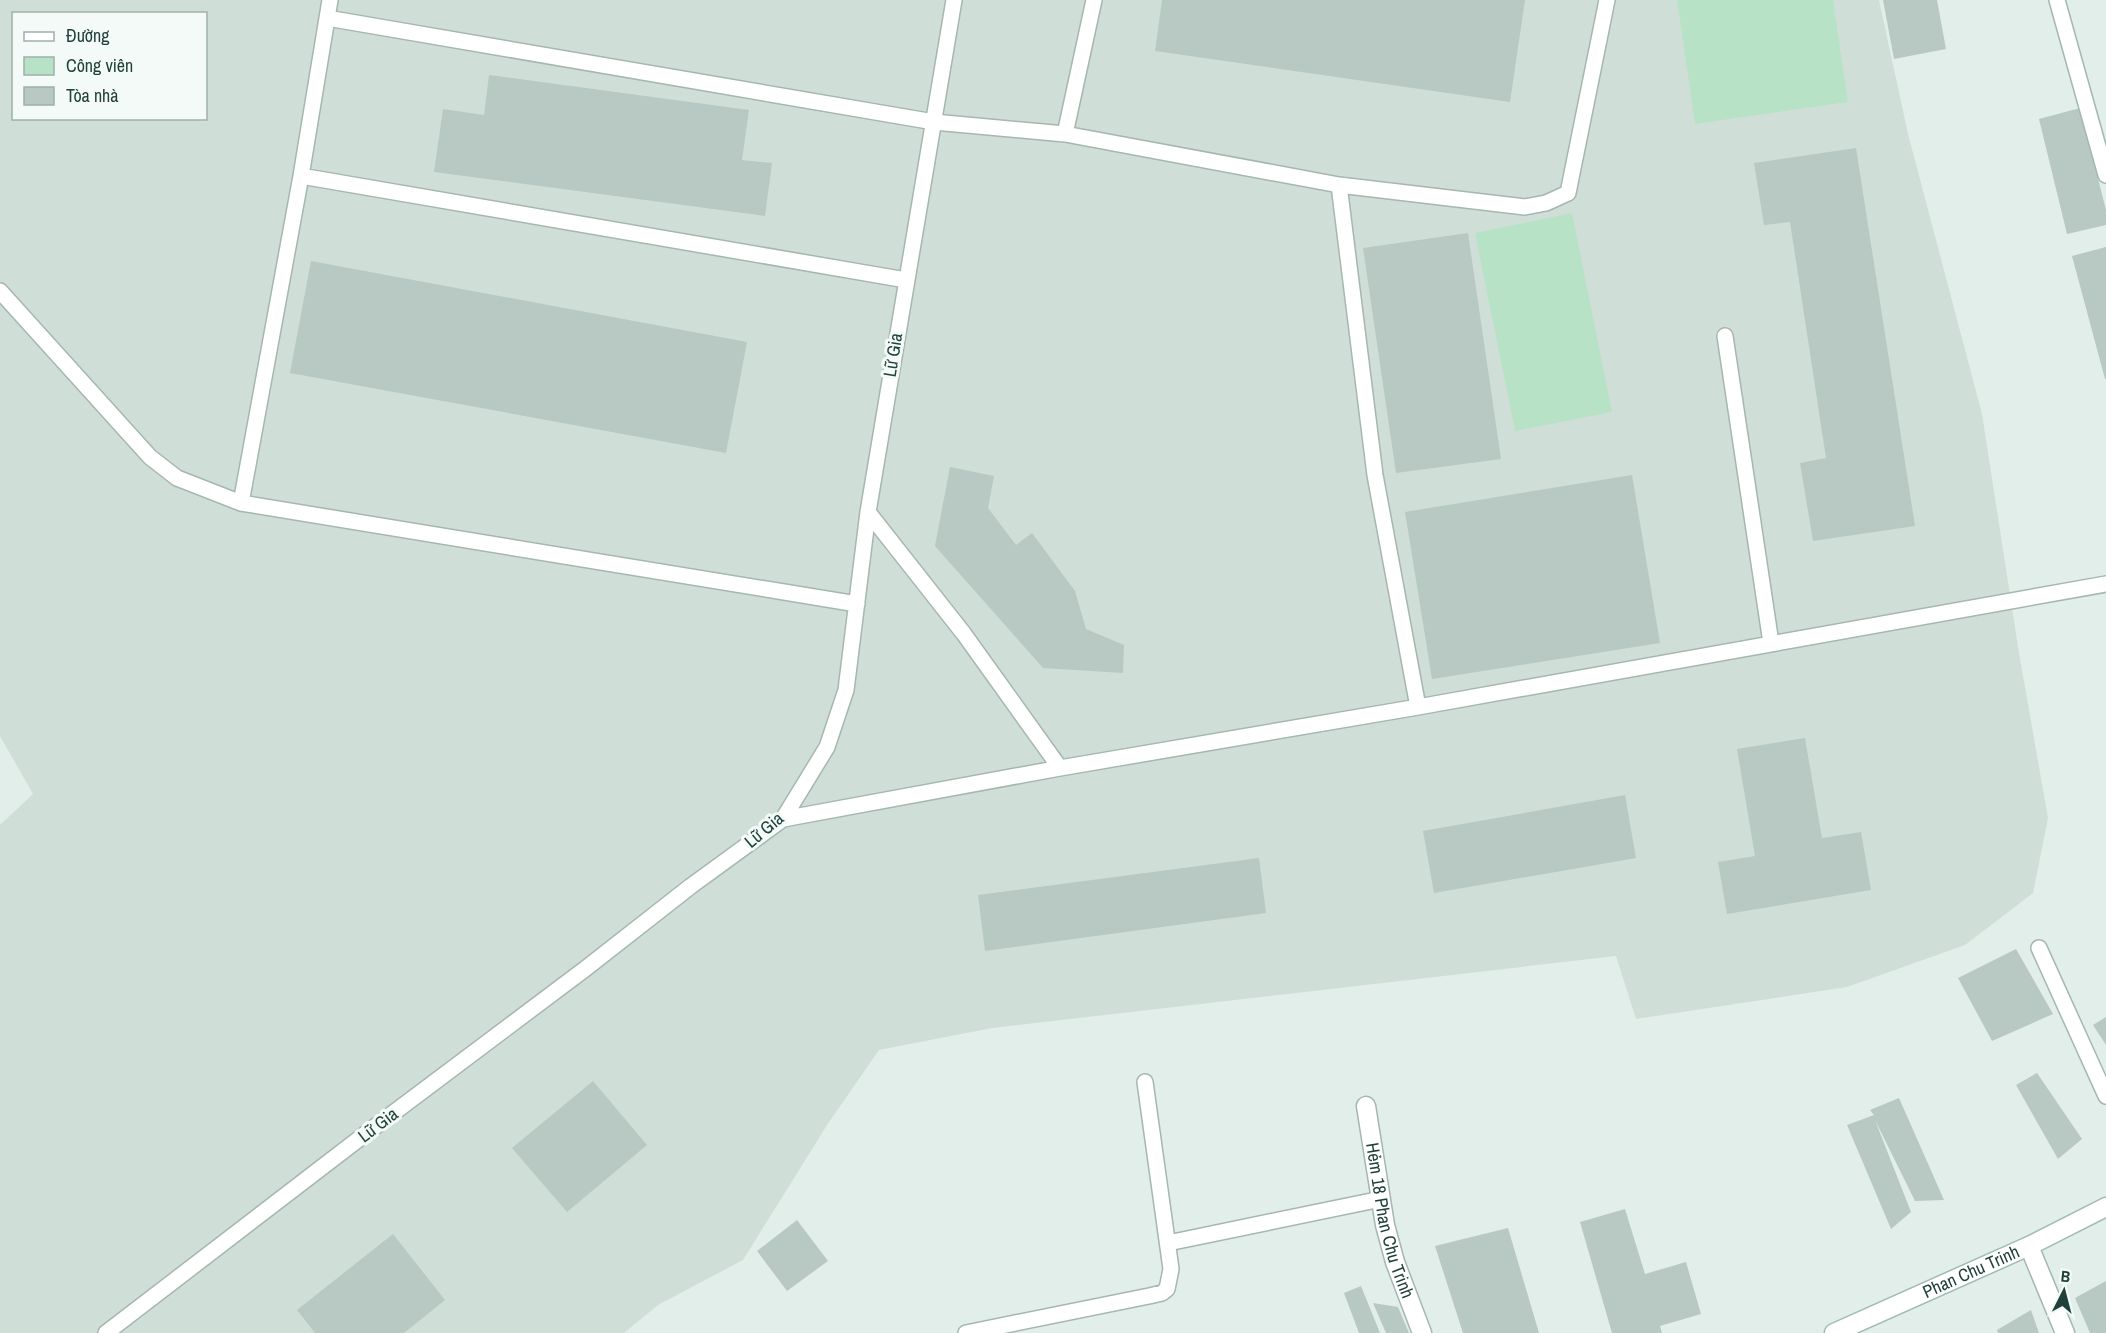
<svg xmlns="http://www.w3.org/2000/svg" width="2106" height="1333" font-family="'Archivo Narrow',sans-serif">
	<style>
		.built { fill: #d0ded8; fill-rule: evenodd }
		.park { fill: #b8e2c6 }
		.building { fill: #b7c9c2 }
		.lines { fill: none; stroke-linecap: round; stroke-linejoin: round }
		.service-casing { stroke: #a4b7b1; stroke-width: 18 }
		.minor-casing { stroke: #a4b7b1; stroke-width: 21 }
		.secondary-casing { stroke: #9fbbb3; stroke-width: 21 }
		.service { stroke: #fff; stroke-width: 15 }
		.minor { stroke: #fff; stroke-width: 18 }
		.secondary { stroke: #fff; stroke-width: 18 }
		.labels { text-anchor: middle; stroke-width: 6; stroke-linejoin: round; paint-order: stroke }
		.street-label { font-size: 18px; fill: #20413a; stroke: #f3faf7 }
	</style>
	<rect width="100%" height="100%" fill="#e2eee9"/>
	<path class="built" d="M0,0H1879L1908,134L1982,414L2019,653L2048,818L2033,893L1965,945L1847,987L1636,1019L1616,956L992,1028L879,1050L827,1125L743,1260L658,1305L624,1333H0V825L33,794L0,736ZM14,14H206V118H14Z"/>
	<path class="park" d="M1677,0H1833L1848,102L1695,124Z
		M1572,213L1612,412L1515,431L1475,233Z"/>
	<path class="building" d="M1162,0H1525L1510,102L1155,51Z
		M1883,0H1937L1946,49L1894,59Z
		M489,75L749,110L742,160L772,163L765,216L434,172L443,109L484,115Z
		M2080,108L2106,210V225L2067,234L2039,119Z
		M1856,148L1915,526L1813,541L1800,463L1826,458L1790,222L1764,225L1754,163Z
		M1468,233L1501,459L1396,473L1363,248Z
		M2106,247V379H2105L2072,256Z
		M311,261L747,342L726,453L290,373Z
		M950,467L994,476L988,508L1016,545L1032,533L1075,591L1086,629L1124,645L1123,673L1043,668L935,546Z
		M1632,475L1660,643L1432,679L1405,512Z
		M1805,738L1822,838L1861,832L1871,890L1727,914L1718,862L1755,856L1737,749Z
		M1625,795L1636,858L1434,893L1423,831Z
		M1259,858L1266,913L985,951L978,895Z
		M2016,949L2053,1014L1992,1041L1958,978Z
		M2106,1017V1045L2093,1025Z
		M2037,1073L2082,1139L2058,1159L2016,1085Z
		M593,1081L647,1145L567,1212L512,1148Z
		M1899,1098L1944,1200L1915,1201L1875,1120L1911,1212L1891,1229L1847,1125L1874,1115L1870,1110Z
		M1625,1209L1645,1274L1686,1262L1701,1314L1660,1326L1662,1333H1612L1580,1222Z
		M797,1220L828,1261L787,1291L757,1251Z
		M1508,1228L1539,1333H1463L1435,1246Z
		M393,1234L445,1300L404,1333H315L297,1310Z
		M2106,1281V1333H2090L2075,1298Z
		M1361,1286L1380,1333H1359L1344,1293Z
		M1373,1303L1398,1307L1409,1333H1386Z
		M2031,1310L2039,1333H1998L1997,1330Z"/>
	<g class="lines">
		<g class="service-casing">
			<path id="service" d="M330,0L301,176L906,280
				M2057,0L2106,175
				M327,18L934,122L1065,134L1339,185L1525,207L1546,203L1568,193L1607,0
				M1065,134L1094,0
				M1339,185L1375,475L1418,707
				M0,291L150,457L177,478L241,503L857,604
				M1725,336L1771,643
				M241,503L301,176
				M868,512L964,634L1060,768
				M783,819L1060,768L1418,707L2106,584
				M2039,948L2106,1096
				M1168,1243L1381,1199
				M106,1333L364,1135L585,969L691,886L783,819L827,747L846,690L868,512L954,0
				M966,1333L1149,1296L1162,1293L1167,1289L1171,1269L1145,1082"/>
		</g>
		<g class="minor-casing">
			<g id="minor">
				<path id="s1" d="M1366,1106L1385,1225L1395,1262L1422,1333"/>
				<path d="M2029,1246L2065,1333"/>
			</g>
		</g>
		<g class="secondary-casing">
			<g id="secondary">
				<path id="s2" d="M1834,1333L2029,1246L2106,1207"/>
			</g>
		</g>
		<use href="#service" class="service"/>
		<use href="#minor" class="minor"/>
		<use href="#secondary" class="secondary"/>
	</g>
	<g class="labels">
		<g class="street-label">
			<text transform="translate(893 355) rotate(-81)" y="6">Lữ Gia</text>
			<text transform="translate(764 830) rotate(-40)" y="6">Lữ Gia</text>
			<text transform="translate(378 1125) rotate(-37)" y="6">Lữ Gia</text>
			<text dy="6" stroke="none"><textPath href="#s1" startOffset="117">Hẻm 18 Phan Chu Trinh</textPath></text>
			<text dy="6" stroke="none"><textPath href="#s2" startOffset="150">Phan Chu Trinh</textPath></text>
		</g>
	</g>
	<rect x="12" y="12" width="195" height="108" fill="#f3faf7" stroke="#9fb0ab" stroke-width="1.5"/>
	<rect x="24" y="32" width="30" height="9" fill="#ffffff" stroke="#9fb0ab" stroke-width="1.5"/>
	<text x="66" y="42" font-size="18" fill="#20413a">Đường</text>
	<rect x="24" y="57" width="30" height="18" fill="#b8e2c6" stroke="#9fb0ab" stroke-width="1.5"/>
	<text x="66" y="72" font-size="18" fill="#20413a">Công viên</text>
	<rect x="24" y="87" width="30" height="18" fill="#b7c9c2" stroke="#9fb0ab" stroke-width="1.5"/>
	<text x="66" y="102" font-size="18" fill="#20413a">Tòa nhà</text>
	<g transform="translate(2064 1291) rotate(6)" stroke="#f3faf7" stroke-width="4.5" paint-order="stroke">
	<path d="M0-4.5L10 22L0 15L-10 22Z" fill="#20413a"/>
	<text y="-9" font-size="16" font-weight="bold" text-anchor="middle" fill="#20413a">B</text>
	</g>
</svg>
